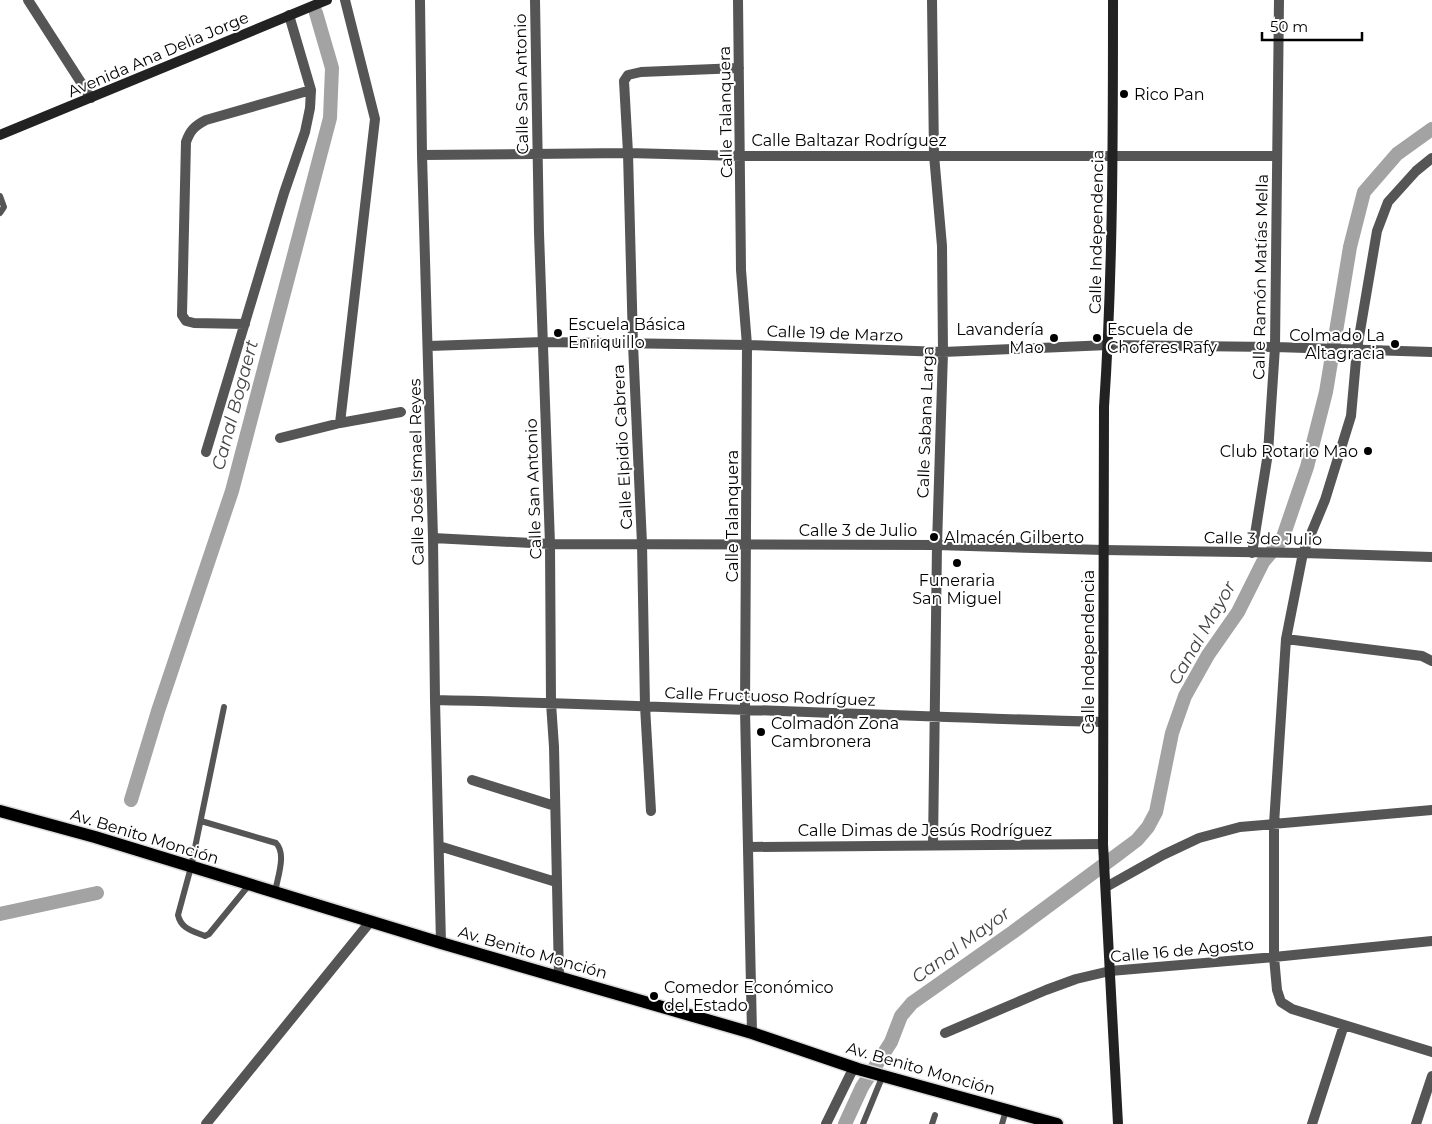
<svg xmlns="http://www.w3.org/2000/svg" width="1432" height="1124" font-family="Montserrat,sans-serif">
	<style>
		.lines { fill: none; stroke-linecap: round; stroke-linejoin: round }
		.canal { stroke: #a3a3a3; stroke-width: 14 }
		.primary-casing { stroke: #dbdbdb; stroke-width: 15 }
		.lane { stroke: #555; stroke-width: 6 }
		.street { stroke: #555; stroke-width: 10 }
		.secondary { stroke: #222; stroke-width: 10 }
		.primary { stroke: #000; stroke-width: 12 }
		.poi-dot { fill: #000; stroke: #fff; stroke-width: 2 }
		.labels { text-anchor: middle; stroke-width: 4; stroke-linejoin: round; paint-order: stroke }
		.street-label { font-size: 16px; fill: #000; stroke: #fff }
		.poi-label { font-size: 16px; fill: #000; stroke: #fff; text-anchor: start }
		.water-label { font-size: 18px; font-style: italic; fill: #444; stroke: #fff }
	</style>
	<rect width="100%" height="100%" fill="#fff"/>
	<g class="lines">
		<path class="canal" d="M131,800L158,711L232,491L330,118L332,68L316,13
			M0,914L97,893
			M845,1124L862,1087L891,1042L901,1016L912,1003L1013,932L1117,855L1137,840L1148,827L1156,812L1172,733L1185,696L1208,655L1238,612L1263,562L1282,540L1307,467L1326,392L1350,247L1364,192L1397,154L1432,129"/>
		<g class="primary-casing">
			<path id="primary" d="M0,811L95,837L441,943L752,1033L858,1069L1057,1124"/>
		</g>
		<path class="lane" d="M0,196L4,207L0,213
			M224,707L191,867L178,915C181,929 193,931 205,936L209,934L249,885
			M201,821L276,843C287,854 277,878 275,893
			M863,1124L883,1075
			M932,1124L935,1115
			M1002,1124L1006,1110"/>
		<path class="street" d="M28,0L91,98
			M420,0L422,155L433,538L435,700L441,943
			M535,0L539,233L550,544L551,703L554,747L559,976
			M738,0L741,270L747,345L745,710L752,1033
			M932,0L934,155L942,246L943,352L937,545L933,845
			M422,155L628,153L741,156H1277
			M1432,158L1416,171L1388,202L1377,231L1357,349L1351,416L1325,500L1303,553L1286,639L1274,824V957L1277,990L1281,1002L1292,1009L1432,1052
			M245,324L194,323L186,321L182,315L186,142C190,131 194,126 206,120L311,90
			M429,346L543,342L747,345L943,352L1108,345L1275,347L1432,352
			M340,423L375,119L345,0
			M280,438L340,423L401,412
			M206,452L284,193L305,132L310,108L311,90L289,15
			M433,538L550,544L937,545L1103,550L1303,553L1432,557
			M1252,553L1268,453L1275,347L1279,0
			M1286,639L1422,656L1432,661
			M435,700C658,705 881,716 1103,722
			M472,780L555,806
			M651,811L645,706L642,544L633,344L628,153L624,81L628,75L641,72L739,68
			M439,846L556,882
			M748,847L1103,844
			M1106,887L1163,855L1199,838L1240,827L1432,810
			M945,1033L1046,990L1076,979L1110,971L1274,957L1432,941
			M206,1124L370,922
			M826,1124L854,1067
			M1312,1124L1344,1025
			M1416,1124L1432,1076"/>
		<path class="secondary" d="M1113,0C1113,136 1113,272 1104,407L1103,844L1118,1124
			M0,135L327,0"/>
		<use href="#primary" class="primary"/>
	</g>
	<g class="poi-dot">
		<circle cx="1124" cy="94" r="5"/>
		<circle cx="558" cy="333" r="5"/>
		<circle cx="1054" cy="338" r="5"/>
		<circle cx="1097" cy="338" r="5"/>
		<circle cx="1395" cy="344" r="5"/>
		<circle cx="1368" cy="451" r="5"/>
		<circle cx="934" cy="537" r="5"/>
		<circle cx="957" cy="563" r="5"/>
		<circle cx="761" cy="732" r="5"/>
		<circle cx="654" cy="996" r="5"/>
	</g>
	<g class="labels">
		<g class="street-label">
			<text transform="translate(158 54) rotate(-23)" y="6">Avenida Ana Delia Jorge</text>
			<text transform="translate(521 84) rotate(-91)" y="6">Calle San Antonio</text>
			<text transform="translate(725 112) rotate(-91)" y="6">Calle Talanquera</text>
			<text x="849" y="146">Calle Baltazar Rodríguez</text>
			<text transform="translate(1096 232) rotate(-89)" y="6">Calle Independencia</text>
			<text transform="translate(1260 277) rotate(-89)" y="6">Calle Ramón Matías Mella</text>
			<text transform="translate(835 333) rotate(2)" y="6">Calle 19 de Marzo</text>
			<text transform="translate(925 422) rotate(-88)" y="6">Calle Sabana Larga</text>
			<text transform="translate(622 447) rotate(-93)" y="6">Calle Elpidio Cabrera</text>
			<text transform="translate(416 472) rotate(-91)" y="6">Calle José Ismael Reyes</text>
			<text transform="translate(533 489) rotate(-92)" y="6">Calle San Antonio</text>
			<text transform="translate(732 516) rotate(-90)" y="6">Calle Talanquera</text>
			<text x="858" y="536">Calle 3 de Julio</text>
			<text transform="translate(1263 538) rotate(1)" y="6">Calle 3 de Julio</text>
			<text transform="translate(1088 652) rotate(-90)" y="6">Calle Independencia</text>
			<text transform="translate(770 696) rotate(2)" y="6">Calle Fructuoso Rodríguez</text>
			<text x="925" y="836">Calle Dimas de Jesús Rodríguez</text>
			<text transform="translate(145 836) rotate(17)" y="6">Av. Benito Monción</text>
			<text transform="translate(1182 950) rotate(-5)" y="6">Calle 16 de Agosto</text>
			<text transform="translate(533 952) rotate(16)" y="6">Av. Benito Monción</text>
			<text transform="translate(921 1068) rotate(16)" y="6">Av. Benito Monción</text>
		</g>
		<g class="poi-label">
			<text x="1134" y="100">Rico Pan</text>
			<text x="568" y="330">Escuela Básica<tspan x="568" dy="18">Enriquillo</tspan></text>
			<text x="1044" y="335" text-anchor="end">Lavandería<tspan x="1044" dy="18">Mao</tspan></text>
			<text x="1107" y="335">Escuela de<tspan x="1107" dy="18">Choferes Rafy</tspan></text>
			<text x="1385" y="341" text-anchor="end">Colmado La<tspan x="1385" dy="18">Altagracia</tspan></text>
			<text x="1358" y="457" text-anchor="end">Club Rotario Mao</text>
			<text x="944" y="543">Almacén Gilberto</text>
			<text x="957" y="586" text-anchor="middle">Funeraria<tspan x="957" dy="18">San Miguel</tspan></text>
			<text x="771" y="729">Colmadón Zona<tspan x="771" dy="18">Cambronera</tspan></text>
			<text x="664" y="993">Comedor Económico<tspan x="664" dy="18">del Estado</tspan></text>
		</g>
		<g class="water-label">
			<text transform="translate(235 405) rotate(-75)" y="6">Canal Bogaert</text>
			<text transform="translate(1202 633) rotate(-60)" y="6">Canal Mayor</text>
			<text transform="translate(961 945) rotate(-36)" y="6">Canal Mayor</text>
		</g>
	</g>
	<path d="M1262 32v8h100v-8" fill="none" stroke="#000000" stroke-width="2.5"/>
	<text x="1270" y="32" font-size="15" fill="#000000" stroke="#ffffff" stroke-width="4" paint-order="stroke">50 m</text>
</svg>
